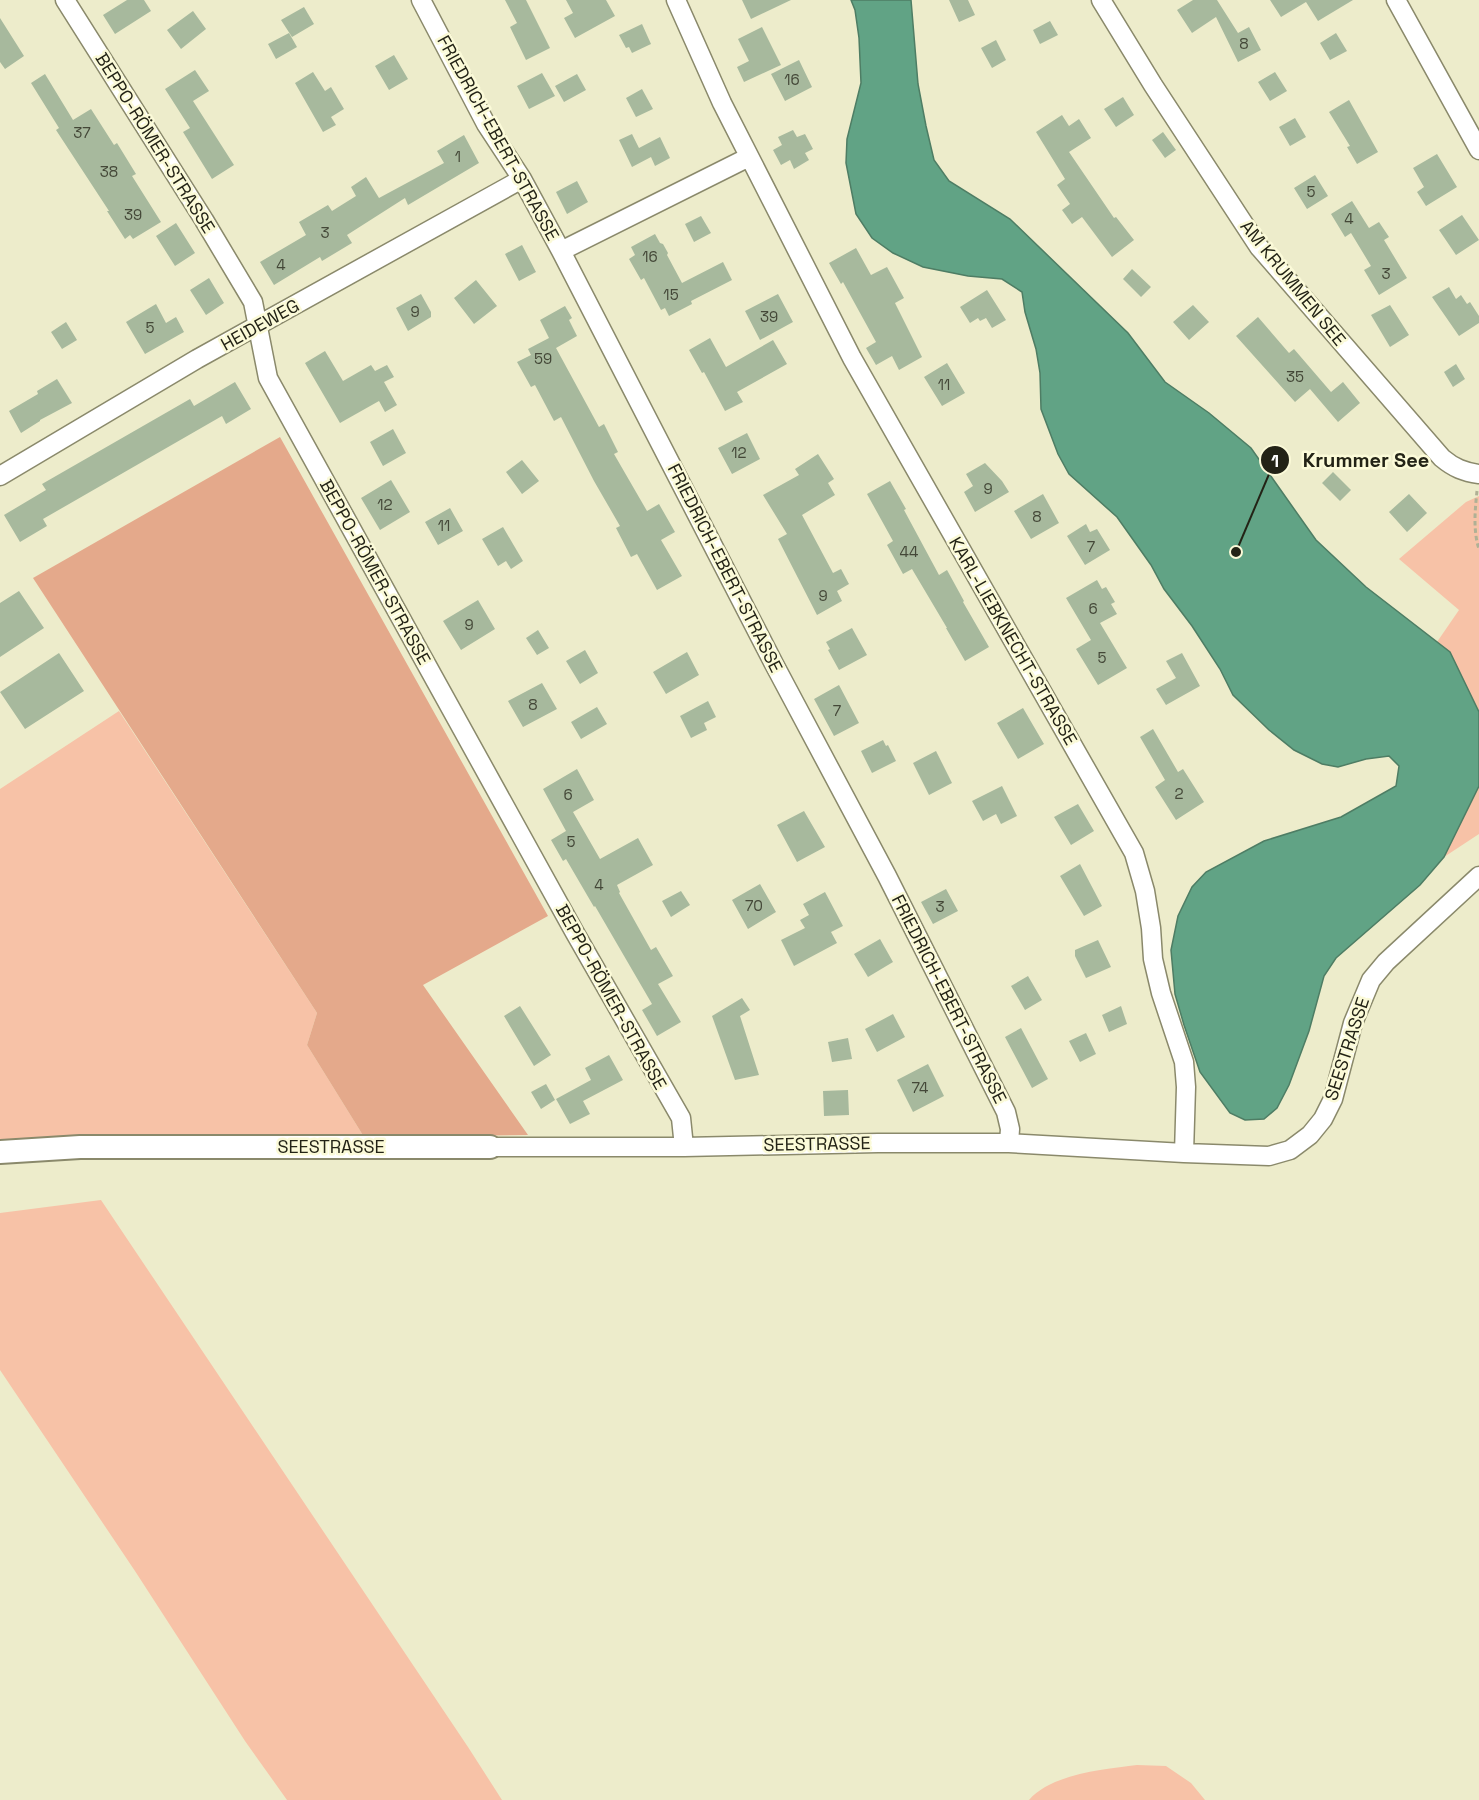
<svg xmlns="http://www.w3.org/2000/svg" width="1479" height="1800" font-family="'Space Grotesk',sans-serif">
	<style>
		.green { fill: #f7c2a7 }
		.forest { fill: #e4a98b }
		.water { fill: #61a385; stroke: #4e7d64; stroke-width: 1.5 }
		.building { fill: #a7b99d }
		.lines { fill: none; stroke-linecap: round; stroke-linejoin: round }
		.minor-casing { stroke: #8a896b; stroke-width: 21 }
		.tertiary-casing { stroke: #8a896b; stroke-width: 26 }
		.path { stroke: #b0b095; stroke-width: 3; stroke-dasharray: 4.5 3; stroke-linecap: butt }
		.minor { stroke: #fff; stroke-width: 18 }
		.tertiary { stroke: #fff; stroke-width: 22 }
		.labels { text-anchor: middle; stroke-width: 5; stroke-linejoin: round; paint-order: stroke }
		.number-label { font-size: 15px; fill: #444838 }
		.street-label { font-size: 18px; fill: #232316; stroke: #fbfad8 }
		.leader { fill: none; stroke: #232316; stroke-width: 2 }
		.callout-dot { fill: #232316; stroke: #fbfad8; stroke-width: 2 }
		.mark-label { font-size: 18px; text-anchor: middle; font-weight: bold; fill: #fff }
		.callout-label { font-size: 20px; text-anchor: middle; font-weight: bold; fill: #232316; stroke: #fbfad8; stroke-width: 5; stroke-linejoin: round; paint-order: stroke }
	</style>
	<rect width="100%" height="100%" fill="#edeccb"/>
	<path class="green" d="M1479,496V712L1450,652L1437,642L1459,610L1399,559L1466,502Z
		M119,711L317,1013L307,1045L364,1137L0,1143V789Z
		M1479,786V834L1444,857Z
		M101,1200L468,1747L502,1800H287L245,1741L135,1571L0,1370V1213Z
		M1137,1765L1166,1766L1191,1783L1205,1800H1029C1051,1774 1105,1769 1137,1765Z"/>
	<path class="forest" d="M280,437L548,916L423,985L528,1135L364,1137L307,1045L317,1013L33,578Z"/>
	<path class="water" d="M851,0H911L918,84L926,126L934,160L949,181L1010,219L1128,333L1165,382L1209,413L1251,448L1316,540L1366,587L1450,652L1479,712V786L1444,857L1420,885L1336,958L1324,976L1309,1031L1289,1085L1277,1108L1264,1119L1245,1120L1230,1113L1200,1072L1184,1025L1175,994L1171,950L1178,916L1192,887L1206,872L1264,841L1341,817L1396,786L1399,766L1389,756L1366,759L1338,767L1322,764L1294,750L1269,730L1233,695L1220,669L1192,626L1164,589L1151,565L1117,517L1069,474L1058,454L1041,409L1040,373L1036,349L1025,312L1022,292L1002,279L968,276L923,267L893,253L872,238L856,214L846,163L847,139L861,83L859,38L855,10Z"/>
	<path class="building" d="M127,0H144L151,11L115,34L103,15Z
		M505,0H526L550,48L526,60L510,27L517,23Z
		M566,0H606L615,16L575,38L564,18L573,13Z
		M742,0H791L751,19Z
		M949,0H968L975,15L959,22Z
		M1193,0H1217L1238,33L1249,27L1261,50L1238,62L1216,17L1192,33L1177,10Z
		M1270,0H1353L1318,21L1306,2L1281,17Z
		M304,7L314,24L292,37L281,20Z
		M193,11L206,29L181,49L167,30Z
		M0,18L24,56L5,69L0,62Z
		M1050,21L1058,35L1040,44L1033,30Z
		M642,24L651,44L632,53L629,47L626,48L619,35Z
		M762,27L781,65L744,82L737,67L749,61L738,39Z
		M289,33L297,47L276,59L268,44Z
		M1336,33L1347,51L1330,60L1320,43Z
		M996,40L1006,60L992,68L981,48Z
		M394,55L408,79L389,90L375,66Z
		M799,60L812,87L785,101L771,74Z
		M195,70L209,91L193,101L234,165L212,179L183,132L190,128L165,89Z
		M313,72L325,91L331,87L344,109L331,117L336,125L323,132L295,83Z
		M1275,72L1287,91L1270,101L1258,82Z
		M542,73L555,96L529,109L517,86Z
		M45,74L73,120L91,109L114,145L117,143L136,174L132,176L161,222L133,239L130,235L125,239L107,211H109L56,130L59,128L31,83Z
		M577,74L586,90L564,102L555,86Z
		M642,89L653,109L636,117L626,98Z
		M1123,97L1134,115L1116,127L1104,109Z
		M1349,100L1378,152L1357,164L1347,147L1350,146L1329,112Z
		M1062,115L1069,126L1079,119L1091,138L1069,152L1114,218L1116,217L1134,240L1112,257L1082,217L1072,224L1062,210L1070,204L1057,185L1065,179L1036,132Z
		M1295,118L1306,137L1290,146L1279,127Z
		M793,130L797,137L805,134L813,149L805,153L809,160L794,169L790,160L781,165L773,150L782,145L778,137Z
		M1163,132L1176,150L1165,158L1152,140Z
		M632,134L639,148L660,137L670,158L655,166L651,157L632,167L619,140Z
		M464,135L479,163L408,205L405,198L347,235L352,243L322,261L320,257L274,285L260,262L306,235L299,222L328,205L332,211L356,196L351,187L366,177L379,198L444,163L437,151Z
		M1437,154L1457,187L1426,206L1417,192L1424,187L1413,168Z
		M1315,175L1328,196L1307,209L1294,188Z
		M577,181L588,202L567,214L556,192Z
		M1352,201L1369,228L1379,222L1389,237L1384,240L1407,278L1379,295L1364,270L1371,266L1351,233L1345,237L1331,214Z
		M1462,215L1479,240L1456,255L1439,230Z
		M701,216L711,233L694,242L685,224Z
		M176,223L195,253L175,266L156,236Z
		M655,234L660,243L663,244L668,253L667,255L682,283L723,262L732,280L691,301L692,304L669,316L665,308L661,310L644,278L641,280L629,259L635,255L631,247Z
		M522,245L536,272L519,281L505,254Z
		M856,248L871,275L887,267L904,298L895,303L922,357L899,370L892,356L876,365L866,348L876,342L843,282L841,284L829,263Z
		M1132,269L1151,287L1141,297L1123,279Z
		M209,278L224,303L206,315L190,290Z
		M476,280L497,306L474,324L454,298Z
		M1449,287L1456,299L1461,295L1467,304L1470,302L1479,316V323L1459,336L1432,297Z
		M987,290L1006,320L992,328L986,318L980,321L978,318L970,323L960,307Z
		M421,294L431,312V317L408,331L396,308Z
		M778,294L793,322L760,340L745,311Z
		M156,304L166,323L176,317L184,332L145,354L126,322Z
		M1193,305L1209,322L1189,340L1173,322Z
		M1390,305L1409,335L1390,347L1371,315Z
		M565,306L572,318L569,320L577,336L556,348L599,427L604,424L618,452L614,454L647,511L659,504L675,532L661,540L682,576L657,590L637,554L631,557L616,528L620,526L594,481L561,417L554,421L535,385L531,387L517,362L531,355L528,349L549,338L540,320Z
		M1258,317L1289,353L1294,349L1331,392L1343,382L1360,403L1338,422L1310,389L1295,402L1236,336Z
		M66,322L77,340L62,349L51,332Z
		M710,338L726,367L773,340L787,364L737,392L743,402L725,411L704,372L702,373L689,350Z
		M325,351L343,381L371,365L375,371L387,365L394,377L384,382L397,405L385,412L379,401L340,423L305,363Z
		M947,363L965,393L942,406L924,377Z
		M1456,364L1465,379L1453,387L1444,372Z
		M57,379L72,403L40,420V421L21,433L9,411L38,394L37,391Z
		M235,382L251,409L226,424L222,416L43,519L47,526L20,542L4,515L46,490L42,484L190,399L194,406Z
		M393,429L406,453L383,466L370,442Z
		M747,433L760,459L732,474L718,448Z
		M818,454L834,479L828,483L835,495L802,515L833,573L841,569L849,584L837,591L842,601L817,615L778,539L787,534L763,495L799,475L795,469Z
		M522,460L539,481L522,494L506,472Z
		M985,463L1002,481L1009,492L975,512L964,492L973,486L966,474Z
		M1333,472L1351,490L1340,501L1322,483Z
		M391,480L410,512L380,530L361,498Z
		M890,481L906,509L904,510L939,575L947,570L964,601L963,602L989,647L965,661L946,628H947L912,569L903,574L887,545L893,541L867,494Z
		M1043,494L1059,523L1031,539L1014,511Z
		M1409,494L1427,513L1407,532L1389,512Z
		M450,508L463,531L438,545L425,522Z
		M1086,524L1090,532L1097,529L1110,550L1085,565L1067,536Z
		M503,527L523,561L511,569L506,561L498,566L482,539Z
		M1097,580L1102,589L1106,587L1115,602L1111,604L1117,614L1100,623L1127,668L1098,685L1076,649L1091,640L1066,598Z
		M19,591L44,628L0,657V603Z
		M478,600L495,629L461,650L443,621Z
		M852,628L867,655L839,670L828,650L830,649L826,642Z
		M538,630L549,648L537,655L526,638Z
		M585,650L598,673L580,684L566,661Z
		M687,652L699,675L666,694L653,672Z
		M59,653L84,691L25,729L0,692Z
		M1182,653L1200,686L1166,705L1156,689L1176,678L1166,661Z
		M542,683L557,709L523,727L508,701Z
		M839,685L859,723L834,736L814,699Z
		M708,701L716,717L704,723L707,730L691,738L680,716Z
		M597,707L607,724L581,739L571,722Z
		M1023,708L1044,744L1018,759L997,723Z
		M1153,729L1178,772L1183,769L1204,802L1176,820L1155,787L1165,780L1140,737Z
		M883,740L886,746L888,745L896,761L872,773L861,751Z
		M936,751L952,783L929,795L913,763Z
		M577,769L594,800L573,812L600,859L638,838L653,865L617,885L620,892L619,893L651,950L656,947L673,976L658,984L681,1022L657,1036L642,1010L652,1004L595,906L594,907L566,859L563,861L551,840L566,831L543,789Z
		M1002,786L1017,816L1001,824L996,814L983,821L972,801Z
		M1078,804L1094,831L1071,845L1054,817Z
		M804,811L825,847L797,862L777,825Z
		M1080,864L1102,906L1084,916L1060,876Z
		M760,884L776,912L748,929L732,900Z
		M946,889L958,911L933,924L921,902Z
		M681,891L690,905L671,917L662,901Z
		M825,892L843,926L831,932L837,943L794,966L781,940L805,928L800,920L809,915L803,904Z
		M880,939L893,962L868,977L854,954Z
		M1098,940L1111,967L1086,978L1075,956V950Z
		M1028,976L1042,1000L1025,1010L1011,986Z
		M742,998L750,1010L740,1016L759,1075L735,1080L712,1016Z
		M520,1006L551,1055L534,1066L504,1016Z
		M1121,1006L1127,1024L1109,1032L1102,1015Z
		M893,1014L905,1037L877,1052L865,1029Z
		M1021,1028L1048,1079L1032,1088L1005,1037Z
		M1086,1033L1096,1054L1080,1062L1069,1041Z
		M848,1038L852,1059L832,1062L828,1042Z
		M609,1055L623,1080L583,1101L590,1114L570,1124L556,1099L591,1080L585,1068Z
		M928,1064L944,1096L913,1112L897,1080Z
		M546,1084L555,1100L541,1109L531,1092Z
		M848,1090L849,1115L824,1116L823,1091Z"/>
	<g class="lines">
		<g class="minor-casing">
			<path id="minor" d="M65,0L204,220L253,302L268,378L575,933L681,1118L684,1147
				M421,0L486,124L522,179L561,251L774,664L887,876L1006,1112L1010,1129L1009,1143
				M676,0L722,103L852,358L1134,853L1145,891L1151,928L1153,959L1161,993L1184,1062L1186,1087L1184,1153
				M1101,0L1153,85L1259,247L1442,458C1454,468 1464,472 1479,474
				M1396,0L1479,150
				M561,251L749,157
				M0,476L197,359L522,179
				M490,1147H684L878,1143H1009L1184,1153L1269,1156L1290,1150L1310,1135L1323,1119L1333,1099L1353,1023L1371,980L1386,962L1479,876"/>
		</g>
		<g class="tertiary-casing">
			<path id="tertiary" d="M0,1152L80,1147H490"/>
		</g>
		<path class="path" d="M1477,491C1475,510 1473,531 1479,549"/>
		<use href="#minor" class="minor"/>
		<use href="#tertiary" class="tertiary"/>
	</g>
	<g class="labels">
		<g class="number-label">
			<text x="1244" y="49">8</text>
			<text x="792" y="85">16</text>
			<text x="82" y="138">37</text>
			<text x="458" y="162">1</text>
			<text x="109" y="177">38</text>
			<text x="1311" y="197">5</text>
			<text x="133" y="220">39</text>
			<text x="1349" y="224">4</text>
			<text x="325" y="238">3</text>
			<text x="650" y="262">16</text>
			<text x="281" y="270">4</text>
			<text x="1386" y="279">3</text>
			<text x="671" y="300">15</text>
			<text x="415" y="317">9</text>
			<text x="769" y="322">39</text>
			<text x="150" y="333">5</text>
			<text x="543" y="364">59</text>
			<text x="1295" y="382">35</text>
			<text x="944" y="390">11</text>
			<text x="739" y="458">12</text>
			<text x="988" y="494">9</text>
			<text x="385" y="510">12</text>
			<text x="1037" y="522">8</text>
			<text x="444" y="531">11</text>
			<text x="1091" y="552">7</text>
			<text x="909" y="557">44</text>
			<text x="823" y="601">9</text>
			<text x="1093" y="614">6</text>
			<text x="469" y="630">9</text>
			<text x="1102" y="663">5</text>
			<text x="533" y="710">8</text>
			<text x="837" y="716">7</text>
			<text x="1179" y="799">2</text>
			<text x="568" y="800">6</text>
			<text x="571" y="847">5</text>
			<text x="599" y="890">4</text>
			<text x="754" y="911">70</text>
			<text x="940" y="912">3</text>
			<text x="920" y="1093">74</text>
		</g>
		<g class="street-label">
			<text transform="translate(498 138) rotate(61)" y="6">FRIEDRICH-EBERT-STRASSE</text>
			<text transform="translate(155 143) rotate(58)" y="6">BEPPO-RÖMER-STRASSE</text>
			<text transform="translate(1293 283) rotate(51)" y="6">AM KRUMMEN SEE</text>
			<text transform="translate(260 325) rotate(-29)" y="6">HEIDEWEG</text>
			<text transform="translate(725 568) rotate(63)" y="6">FRIEDRICH-EBERT-STRASSE</text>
			<text transform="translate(375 572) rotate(61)" y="6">BEPPO-RÖMER-STRASSE</text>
			<text transform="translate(1013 641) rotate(60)" y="6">KARL-LIEBKNECHT-STRASSE</text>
			<text transform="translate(611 997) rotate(61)" y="6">BEPPO-RÖMER-STRASSE</text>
			<text transform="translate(949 999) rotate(63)" y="6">FRIEDRICH-EBERT-STRASSE</text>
			<text transform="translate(1347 1049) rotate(-72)" y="6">SEESTRASSE</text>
			<text transform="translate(817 1144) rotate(-1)" y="6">SEESTRASSE</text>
			<text x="331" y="1153">SEESTRASSE</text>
		</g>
	</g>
	<path class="leader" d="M1236 552L1275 460"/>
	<g class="callout-dot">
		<circle cx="1236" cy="552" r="6"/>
		<circle cx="1275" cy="460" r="15"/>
	</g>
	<g class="mark-label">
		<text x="1275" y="467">1</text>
	</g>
	<g class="callout-label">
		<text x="1366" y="467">Krummer See</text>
	</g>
</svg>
